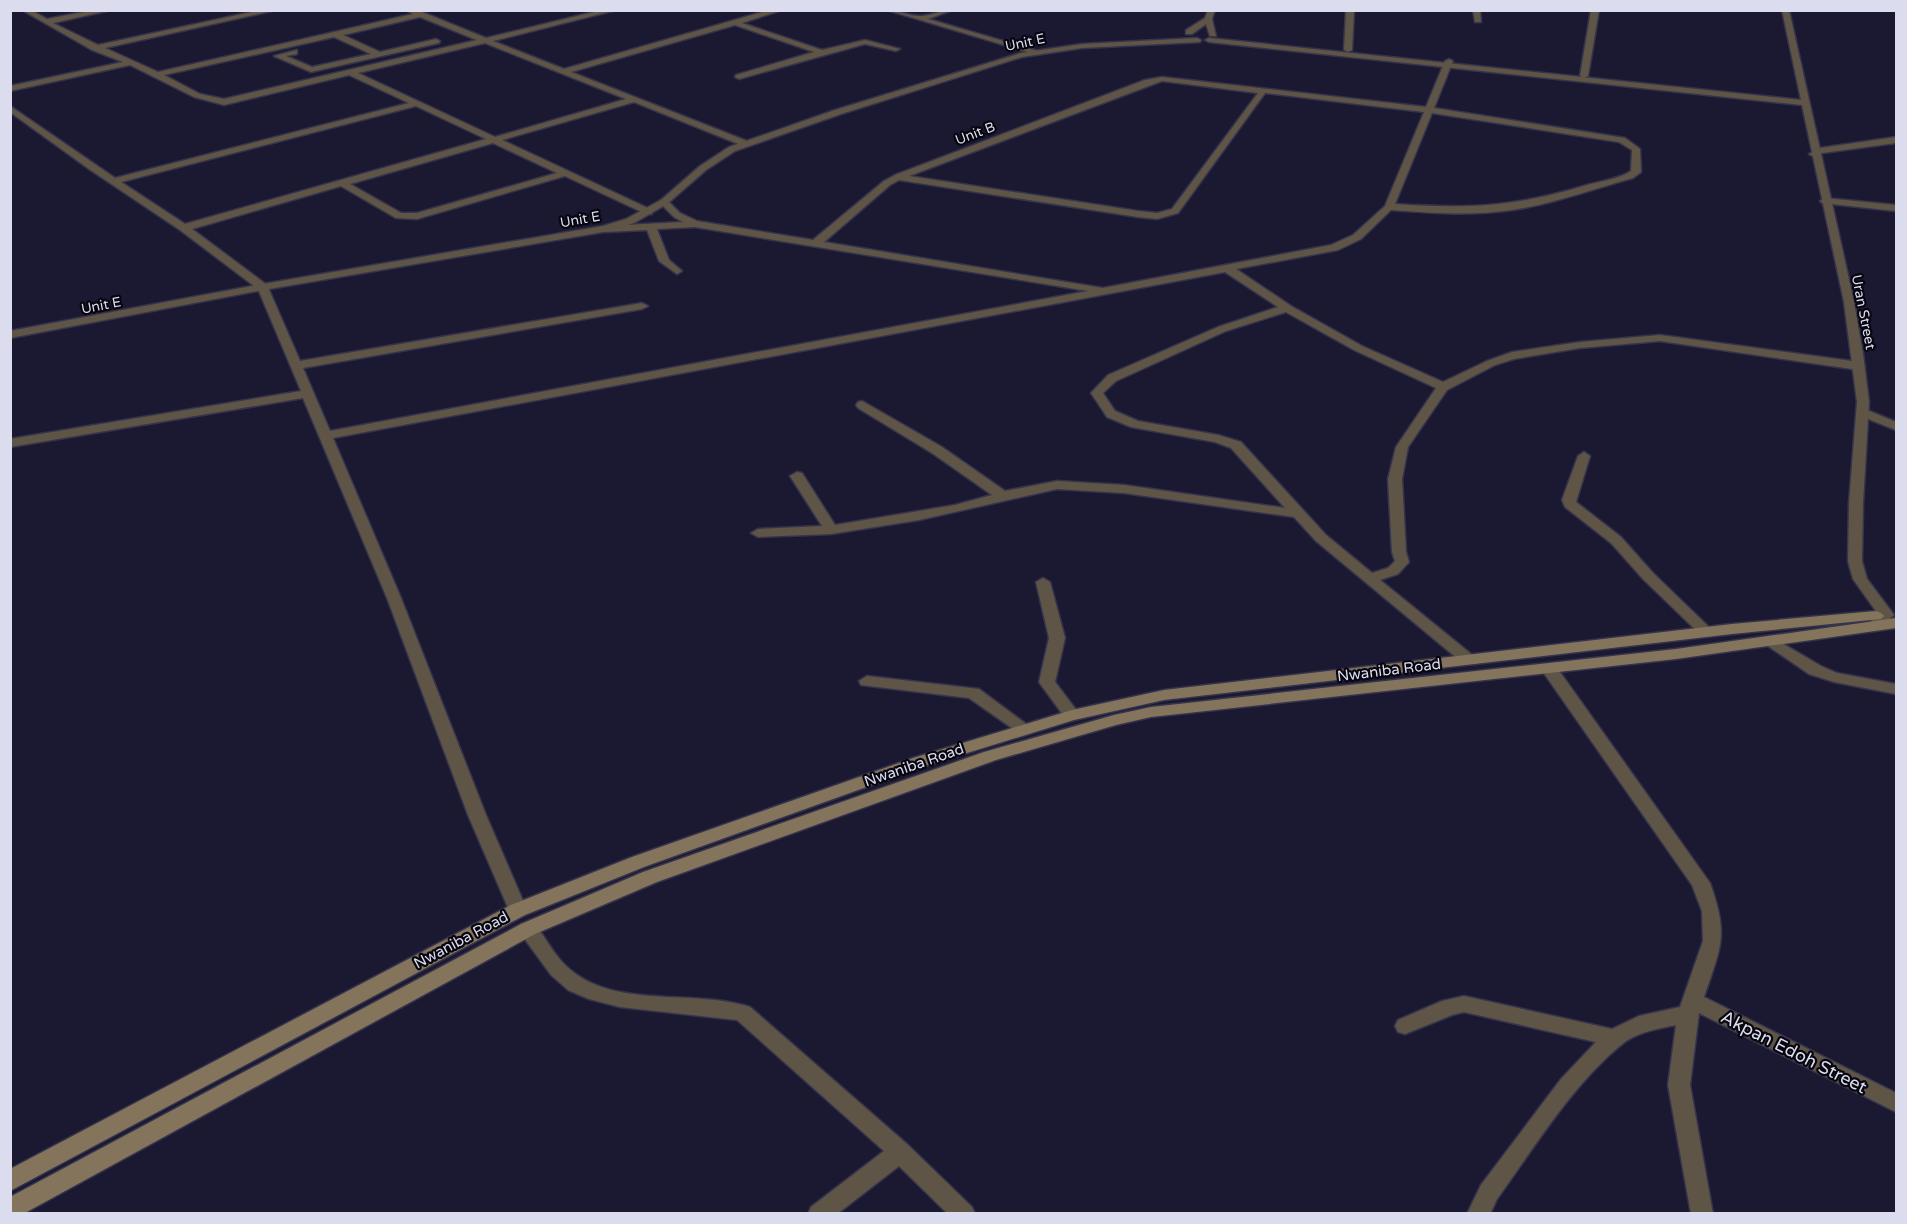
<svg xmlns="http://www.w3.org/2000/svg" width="1907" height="1224" font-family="'Varela Round',sans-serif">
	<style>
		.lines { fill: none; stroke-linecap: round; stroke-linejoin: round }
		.minor-casing { stroke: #36344c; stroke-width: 3 }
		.tertiary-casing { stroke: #36344c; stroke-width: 3 }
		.secondary-casing { stroke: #36344c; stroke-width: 3 }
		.minor { fill: #5e5546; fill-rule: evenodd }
		.tertiary { fill: #5e5546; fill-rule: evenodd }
		.secondary { fill: #84745c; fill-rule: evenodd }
		.labels { text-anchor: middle; stroke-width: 4.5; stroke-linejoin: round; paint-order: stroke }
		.far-street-label { font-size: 14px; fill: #dbdced; stroke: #070610 }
		.street-label { font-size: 15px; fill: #dbdced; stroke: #070610 }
		.near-street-label { font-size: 18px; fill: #dbdced; stroke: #070610 }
	</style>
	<rect width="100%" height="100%" fill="#1b1932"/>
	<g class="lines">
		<g class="minor-casing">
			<path id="minor" d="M22,10H31L47,19L94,10H111L53,23L98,45L261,10H276L105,48L158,72L413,14L406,10H417L486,38L602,10H616L493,41L564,69L769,10H782L742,23L822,50L865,40L900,49L896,51L865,44L739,79L735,77L736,75L814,52L735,25L571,72L747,141V145H741L634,102L502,140L652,210V214H646L565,176L417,219L396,218L341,186L192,229L267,285L300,361L642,303L648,306L642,309L303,368L330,431L1088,291L695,227L657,229L669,260L682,271L677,274L659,261L647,230L605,232L600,229L605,226L683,222L674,217L661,204V200H667L680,213L697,221L813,240L884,181L895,175L1145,80L1162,77L1426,107L1445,61L1449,59L1453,61L1434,108L1625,138L1640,149L1641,172L1633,178C1593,189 1553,204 1512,210C1472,216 1432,213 1391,210L1361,239L1338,250L1236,269L1291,306L1362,346L1443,382L1487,361L1512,352L1580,342L1660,335L1859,362L1865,366L1859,370L1660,341L1580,348L1514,359L1495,365L1447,390L1408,447L1402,479L1406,552L1409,562L1398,574L1380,580L1476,658L1478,661L1476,664H1464L1316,541L1294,517L1124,493L1057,489L919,520L831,534L758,537L751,533L758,529L822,526L790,476L797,472L802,473L835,525L955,505L992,495L932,453L858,408L856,405L858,402L862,401L942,447L1005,491L1057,481L1124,485L1285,508L1231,448L1215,442L1131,427L1107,417L1091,393L1108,375L1218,327L1278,307L1225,272L333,438L401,598L486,815L527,910L525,915L518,917L511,915L509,910L468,815L387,598L303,398L10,447V439L301,391L258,289L180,230L89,169L10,112V106L115,178L409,103L349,75L224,105L194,97L130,65L10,91V86L123,62L92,50ZM420,17L477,40L224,99L200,94L164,75L334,37L371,54L312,67L286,56L297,54V50L274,56L311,72L439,43L440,41L436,39L380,52L343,35ZM485,43L626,99L495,137L358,73ZM1162,81L1258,93L1172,209L1157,213L1138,211L909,176ZM1265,93L1424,112L1385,206L1353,235L1331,245L1103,288L824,242L890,185L899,180L1138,217L1157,219L1178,213ZM416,106L486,139L185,224L121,182ZM1432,113L1619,142L1632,150L1631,171C1619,179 1601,181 1587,185C1515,207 1469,209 1395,204ZM493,143L557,173L417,213H401L350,184ZM1286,312L1354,350L1436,388L1396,447L1388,479L1392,552L1395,561L1388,568L1372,573L1326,535L1241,442L1218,435L1138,421L1115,411L1103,393L1116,381L1226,331Z
				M887,10C898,10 911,17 922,16C933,15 941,10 952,10L928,19L1041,52L1034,54Z
				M1208,10H1215L1212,19L1216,36H1210L1206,24L1192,34H1186V30L1205,18Z
				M1346,10H1354L1352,50L1348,52L1344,50Z
				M1473,10H1480L1481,22H1475Z
				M1591,10H1599L1588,76L1584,78L1580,76Z
				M1896,137V143L1822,153L1814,157L1809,154L1820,148Z
				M1825,198L1896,205V211L1822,203L1820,201Z
				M1862,408L1896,422V430L1858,415L1856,412L1858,409Z
				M1584,452L1590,456L1576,502L1621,537L1653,573L1712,630L1715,633L1712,636H1702L1643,579L1611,543L1565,507L1562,500L1578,456Z
				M1043,578L1050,582L1065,638L1055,682L1080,715L1078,719H1066L1039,682L1049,638L1036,582Z
				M1770,636L1821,666L1837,673L1896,684V694L1834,682L1809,674L1765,644L1762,641L1765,638Z
				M1549,664L1555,665L1710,883C1729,936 1721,946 1704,997L1896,1093V1112L1699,1013L1690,1085L1713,1214H1691L1668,1085L1676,1025C1657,1029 1636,1032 1621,1045C1572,1085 1534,1148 1497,1199L1490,1214H1467L1481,1185L1561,1079L1596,1042L1464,1012L1452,1015L1405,1034L1398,1032L1395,1026L1398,1020L1442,1001L1464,996L1612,1029L1639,1016L1680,1007L1703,941L1702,911L1692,885L1541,669Z
				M867,676L979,689L1033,729L1031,733H1019L969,698L861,685L859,681Z
				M528,922L535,924C545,937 553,953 565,965C612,1011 692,988 750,1007L908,1145L972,1207L975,1214H948L899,1166L837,1214H808L811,1207L884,1151L737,1020L620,1007L589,999L568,990L551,975L521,934L518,929L521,924Z"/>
		</g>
		<g class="tertiary-casing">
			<path id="tertiary" d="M1782,10H1789L1854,302L1863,354L1869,402L1863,503L1862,561L1867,579L1894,615L1879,629L1874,631L1866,626L1878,614L1853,579L1848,561L1849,503L1857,402L1844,302L1802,105L1209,42L1205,40L1209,38L1801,100Z
				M1197,38L1201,40L1200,42L1082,48L1022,57L841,114L735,151L706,170L667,204L634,223L609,231L263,290L10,338V331L263,284L603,226L626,219L661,200L700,166L729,147L835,110L1021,53L1082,44Z"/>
		</g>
		<g class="secondary-casing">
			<path id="secondary" d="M1876,611L1881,613L1884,616L1881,619L1732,634L1164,700L1074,720L925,766L644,867L525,915L10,1191V1169L511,905L632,857L913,758L1072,710L1164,690L1732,624Z
				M1896,618V628L1676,659L1151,717L1116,725L996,760L657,882L535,934L23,1214H10V1197L521,924L643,872L984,752L1114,715L1151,707L1676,649Z"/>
		</g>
		<use href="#minor" class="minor"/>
		<use href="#tertiary" class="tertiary"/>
		<use href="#secondary" class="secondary"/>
	</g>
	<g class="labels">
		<g class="far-street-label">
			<text transform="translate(1025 42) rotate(-12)" y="5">Unit E</text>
			<text transform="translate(975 133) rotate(-21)" y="5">Unit B</text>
			<text transform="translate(580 219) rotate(-10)" y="5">Unit E</text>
			<text transform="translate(101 305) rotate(-11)" y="5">Unit E</text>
			<text transform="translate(1864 312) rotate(79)" y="5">Uran Street</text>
		</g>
		<g class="street-label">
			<text transform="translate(1389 670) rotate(-7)" y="5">Nwaniba Road</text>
			<text transform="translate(914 765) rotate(-19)" y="5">Nwaniba Road</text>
			<text transform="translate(461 940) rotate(-28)" y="5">Nwaniba Road</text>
		</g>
		<g class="near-street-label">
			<text transform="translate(1794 1052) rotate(27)" y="6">Akpan Edoh Street</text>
		</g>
	</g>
	<rect width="1907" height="1224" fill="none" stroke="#dbdced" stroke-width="24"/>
</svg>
